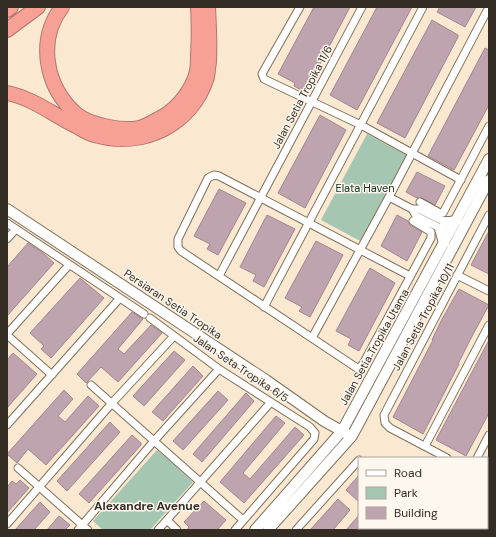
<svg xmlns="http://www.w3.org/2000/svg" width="496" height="537" font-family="'DM Sans',sans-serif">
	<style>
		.green { fill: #a5c6b1 }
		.building { fill: #bfa3ae; stroke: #a18691 }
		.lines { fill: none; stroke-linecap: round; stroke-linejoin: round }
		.street-casing { stroke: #7f705b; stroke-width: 9 }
		.secondary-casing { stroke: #7f705b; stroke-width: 12 }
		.highway-casing { stroke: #b2786d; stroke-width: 16 }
		.street { stroke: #fff; stroke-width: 7 }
		.secondary { stroke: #fff; stroke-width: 10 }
		.highway { stroke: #f7a095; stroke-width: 14 }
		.labels { text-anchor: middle; stroke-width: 3; stroke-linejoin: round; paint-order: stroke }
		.street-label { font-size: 11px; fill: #332d24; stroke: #fef7ee }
		.park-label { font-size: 11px; fill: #0f3521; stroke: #fef7ee }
		.neighbourhood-label { font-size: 12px; font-weight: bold; fill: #332d24; stroke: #fef7ee }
	</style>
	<rect width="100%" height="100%" fill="#fae8d1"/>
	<path class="green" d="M367,134L408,156L362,242L321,220Z
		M157,450L170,461L193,482L150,530H103L93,521Z"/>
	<path class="building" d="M314,7H350L305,92L294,86L295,83L278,74Z
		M377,7H412L357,110L330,95Z
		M440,7H476L465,27L437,12Z
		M432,20L458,35V37L405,138L377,123Z
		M485,48L489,50V105L454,170L428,156Z
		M320,115L346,130L305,208L278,193Z
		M417,172L445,186L435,205L422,198H417L406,192Z
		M219,189L246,203L218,255L207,249L210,244L194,236Z
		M267,215L295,229L264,287L253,281L256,275L240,267Z
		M397,215L408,221L410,225L422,232L407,261L381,246Z
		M489,231V274L471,265Z
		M316,241L343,255L310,317L299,311L302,307L285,298Z
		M28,243L44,254L54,263L7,316V267Z
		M370,268L395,283L359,351L348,345L351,339L336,331Z
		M80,278L104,298L51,358L41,349L44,346L30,333Z
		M459,289L489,305L470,340L458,364H459L423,434L393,417L433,340H432L441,321Z
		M132,312L143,319L118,349L124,354L151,325L162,333L118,382L101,367L86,383L77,374Z
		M489,340V413L466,456L436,440Z
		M174,351L185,360L144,406L133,396Z
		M13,353L37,374L7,408V360Z
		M193,366L203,376L163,421L152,412Z
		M64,390L73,399L58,416L65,422L88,396L99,406L46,465L28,449L17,463L7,454Z
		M218,391L228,400L183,450L173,441Z
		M246,393L254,401L202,462L193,454Z
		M276,416L285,423L243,473L250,479L295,427L304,435L244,503L220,482Z
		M110,422L120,432L67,491L57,481Z
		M132,435L141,443V445L89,503L79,494Z
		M359,475V502L346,490Z
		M20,480L29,488L7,513V487L12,481L16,484Z
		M338,499L350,510L345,516L333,530H310Z
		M204,501L226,520L217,530H187L189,527L184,522Z
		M40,502L50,512L34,530H15Z
		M359,515V530H346L354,521Z
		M59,516L70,525L65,530H47Z"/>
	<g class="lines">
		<g class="street-casing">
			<path id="street" d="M300,7L263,72L262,74L264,79L361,125L461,180
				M389,197L412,209H419L449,224
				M420,202L440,213H443L489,126
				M412,209L416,216L444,230
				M7,223L144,314
				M7,239L16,229
				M457,275L489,291
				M219,276L362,7
				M410,276L219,176L214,175L208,178L178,239V247L181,251L357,368L360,367L363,364L431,238V232L413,221
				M264,307L423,7
				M150,318L219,369L310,427L315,433L314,439L235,530
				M7,334L69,265
				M7,335L52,375
				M312,338L389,197L489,7
				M91,385L243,520
				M7,425L120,298
				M425,446L489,325
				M447,458L390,428L385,423L384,415L489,215
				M477,458L489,435
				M18,468L88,530
				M487,479L489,480
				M167,520L177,530
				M7,524L112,403L174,336
				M487,525L489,526
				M78,530L154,441L219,369
				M158,530L271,402
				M296,530L359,460
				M382,530L384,528
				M472,530L474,528"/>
		</g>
		<g class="secondary-casing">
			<path id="secondary" d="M7,209L266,380L324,421L347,434
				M445,222H451L457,220
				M440,229L444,243
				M255,530L342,431L489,159
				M268,530L352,436L489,180"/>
		</g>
		<g class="highway-casing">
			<path id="highway" d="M62,7C37,40 45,86 76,114C84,121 98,125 109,127C119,129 129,130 139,128C148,126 156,120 164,116C179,107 193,89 197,71C198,66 198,60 198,56C199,39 199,23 198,7
				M7,10L11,7
				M7,30L38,7
				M7,93C33,98 55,116 78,127C83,130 89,134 95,135C143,149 192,125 207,77C208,72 208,67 209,62C210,43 209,26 208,7"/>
		</g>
		<use href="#street" class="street"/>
		<use href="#secondary" class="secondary"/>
		<use href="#highway" class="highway"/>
	</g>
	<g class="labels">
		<g class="street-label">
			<text transform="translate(302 97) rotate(-62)" y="4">Jalan Setia Tropika 11/6</text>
			<text transform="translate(173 304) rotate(34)" y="4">Persiaran Setia Tropika</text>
			<text transform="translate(423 317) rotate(-62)" y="4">Jalan Setia Tropika 10/11</text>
			<text transform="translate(374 347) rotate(-61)" y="4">Jalan Setia Tropika Utama</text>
			<text transform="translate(241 368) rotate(34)" y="4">Jalan Seta Tropika 6/5</text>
		</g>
		<g class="park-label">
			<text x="365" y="192">Elata Haven</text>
		</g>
		<g class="neighbourhood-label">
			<text x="147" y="510">Alexandre Avenue</text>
		</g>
	</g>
	<rect width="496" height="537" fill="none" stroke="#332d24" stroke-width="16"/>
	<rect x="358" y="457" width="130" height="72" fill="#fef7ee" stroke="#ada69d"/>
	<rect x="366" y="470" width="20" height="6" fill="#ffffff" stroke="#ada69d"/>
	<text x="394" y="477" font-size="12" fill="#332d24">Road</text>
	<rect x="366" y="487" width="20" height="12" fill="#a5c6b1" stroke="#ada69d"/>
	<text x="394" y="497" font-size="12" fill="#332d24">Park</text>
	<rect x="366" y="507" width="20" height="12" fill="#bfa3ae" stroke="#ada69d"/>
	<text x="394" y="517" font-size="12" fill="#332d24">Building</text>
</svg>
